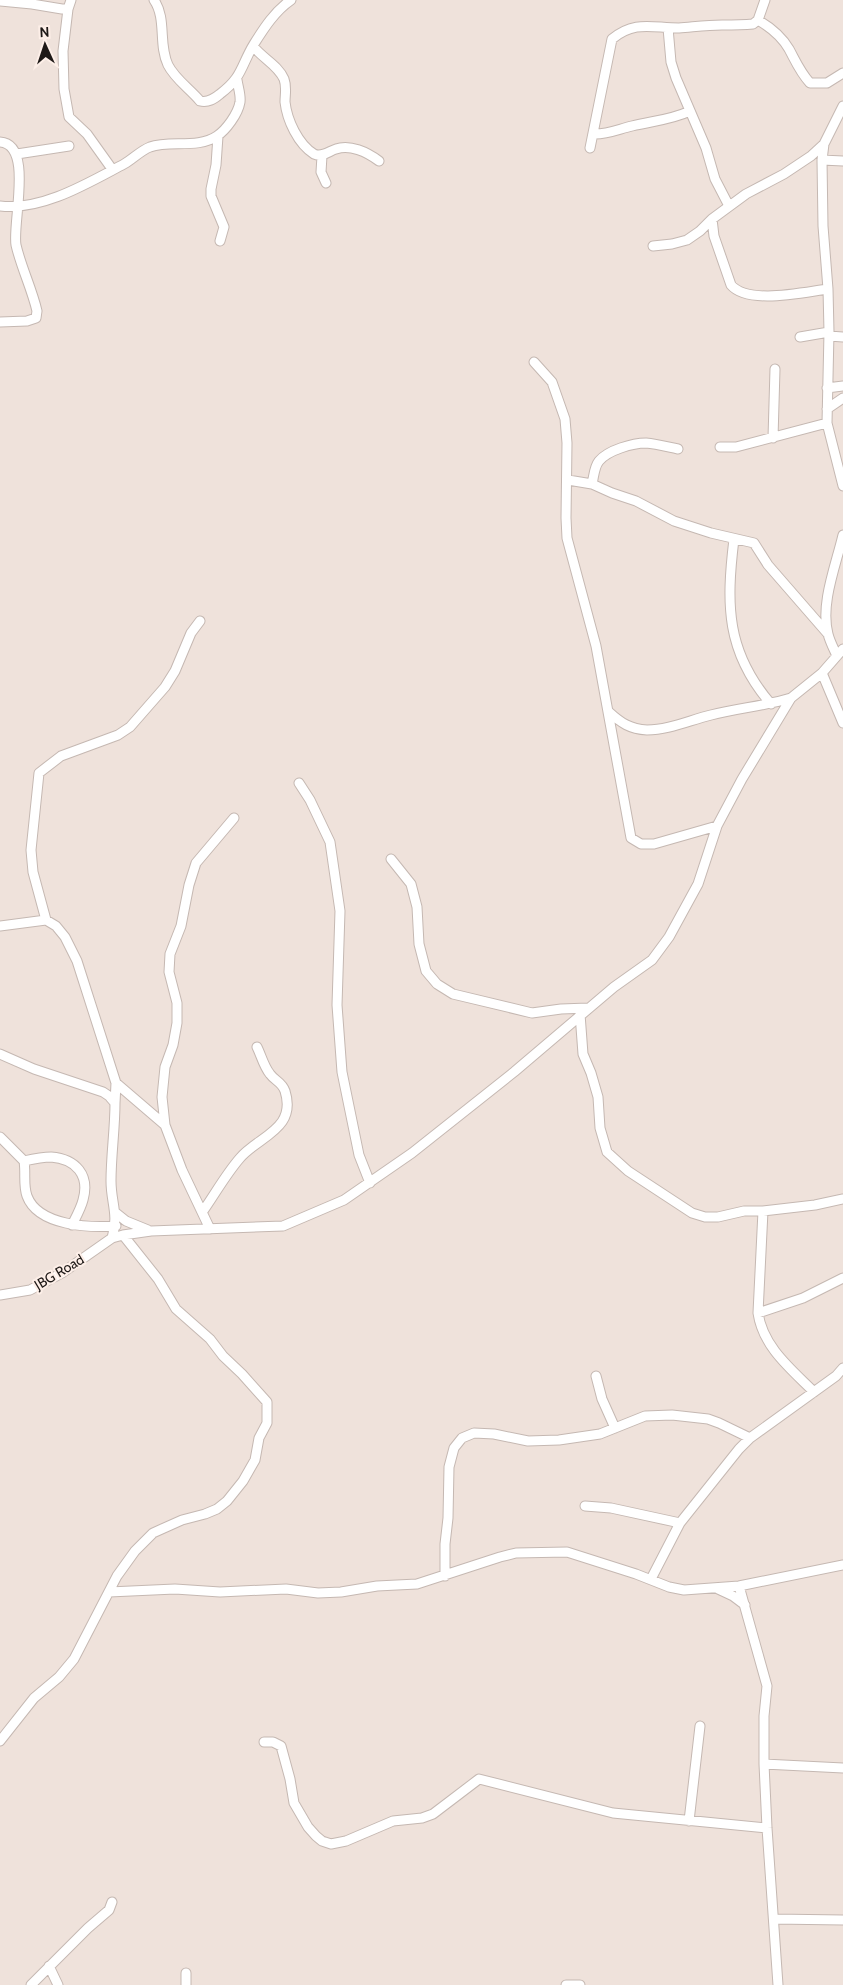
<svg xmlns="http://www.w3.org/2000/svg" width="843" height="1985" font-family="Cabin,sans-serif">
	<style>
		.lines { fill: none; stroke-linecap: round; stroke-linejoin: round }
		.minor-casing { stroke: #c5b8b2; stroke-width: 11 }
		.minor { stroke: #fff; stroke-width: 9 }
		.labels { text-anchor: middle; stroke-width: 4; stroke-linejoin: round; paint-order: stroke }
		.street-label { font-size: 14px; fill: #1e1917; stroke: #fdefe8 }
	</style>
	<rect width="100%" height="100%" fill="#efe2db"/>
	<g class="lines">
		<g class="minor-casing">
			<path id="minor" d="M154,0C167,19 158,44 168,65C175,79 190,89 200,101C208,103 214,99 220,94C243,77 241,65 254,44C264,28 275,11 291,0
				M0,1L32,4L62,9H68L71,0
				M68,9L63,51L64,89L69,117L87,134L112,169
				M758,20C770,27 782,37 789,49C796,62 800,72 810,83H827L843,73
				M668,28L671,62L676,78L706,148L715,179L729,206
				M253,46C262,58 278,65 284,79C287,87 285,94 285,102C287,120 298,144 314,154C322,158 329,151 336,149C350,144 367,152 379,161
				M843,106L824,144L822,160L823,226L828,289L829,332L827,423L843,486
				M593,134C606,135 619,129 632,126C652,121 671,120 690,111
				M218,136L216,165L211,189V196L224,227L220,241
				M0,142C34,144 12,223 16,245C21,267 32,289 37,311L36,318L27,321L0,322
				M590,148L612,39C635,20 652,28 679,28C693,27 707,25 722,25C732,25 742,25 753,24L758,20L765,0
				M17,154L69,146
				M322,156L321,172L326,183
				M822,160L843,161
				M0,206C42,211 88,183 124,164C133,159 140,151 150,147C170,140 198,149 217,136C226,130 238,114 240,102C241,95 238,87 237,80
				M712,219L714,236L731,285C748,305 804,292 828,289
				M653,246L672,244L687,240L700,231L712,219L746,194L784,174L811,156L824,144
				M829,336L843,337
				M800,337L829,332
				M534,362L552,382L565,419L567,443L566,518L567,538L596,646L631,838L641,844H654L717,826
				M827,388L843,386
				M827,409L843,398
				M773,438L775,369
				M720,447H736L827,423
				M568,480L592,484L612,493L636,501L674,521L711,533L754,543L768,565L828,634
				M592,484C594,476 594,467 599,461C608,450 633,443 646,443C657,444 668,447 678,449
				M734,539C726,605 726,652 771,704
				M837,656C834,649 830,642 828,634C820,604 836,565 843,535
				M822,673L843,723
				M609,712C621,723 630,729 647,730C669,730 690,720 711,715C738,708 765,706 791,698
				M299,783L310,800L330,842L340,911L337,1005L342,1072L359,1155L370,1183
				M391,859L411,884L417,907L419,944L426,971L437,984L453,994L532,1013L561,1009L588,1008
				M46,920L33,872L31,850L39,773L61,756L118,735L130,727L165,687L175,671L191,633L200,621
				M0,926L46,920L56,926L65,937L77,961L116,1083L115,1103
				M580,1014L583,1054L591,1073L598,1097L600,1128L607,1152L628,1171L692,1213L705,1217H718L744,1211H763L815,1205L843,1199
				M0,1054L34,1069L103,1092L109,1096L115,1103C115,1129 111,1155 111,1181C111,1203 119,1214 112,1238
				M116,1083L165,1125
				M0,1137L24,1161C26,1173 23,1185 27,1196C38,1226 90,1228 116,1226
				M24,1161C33,1159 43,1157 51,1157C76,1159 90,1175 83,1200C81,1208 76,1217 72,1225
				M203,1211C215,1194 226,1174 240,1158C259,1136 297,1129 285,1091C282,1082 275,1081 270,1074C264,1067 261,1055 257,1047
				M763,1211L758,1313C763,1347 791,1369 814,1392
				M116,1213L126,1221L148,1230
				M210,1229L182,1170L165,1125L162,1097L165,1067L173,1045L177,1023V1003L169,972L170,954L181,926L189,885L196,863L234,818
				M0,1295L30,1290L62,1273L112,1238L123,1235L151,1231L283,1226L344,1200L412,1153L514,1072L614,987L652,960L669,937L698,884L717,826L742,779L791,698L822,673L843,649
				M758,1313L803,1298L843,1278
				M596,1376L602,1399L615,1428
				M585,1506L611,1508L680,1523
				M445,1576V1544L448,1518L449,1467L454,1448L462,1438L474,1433L494,1434L528,1441L559,1440L600,1434L645,1416L672,1415L708,1419L719,1423L750,1438
				M651,1579L680,1523L739,1449L750,1438L836,1376L843,1368
				M739,1586L767,1686L764,1716V1764L767,1828L778,1985
				M718,1589L733,1596L745,1605
				M109,1592L175,1589L220,1592L286,1589L318,1593L341,1592L377,1586L417,1584L500,1557L516,1553L567,1552L636,1574L669,1587L684,1590L739,1586L843,1565
				M0,1741L34,1698L59,1677L74,1659L117,1576L135,1551L153,1533L182,1520L205,1514L217,1509L227,1501L243,1481L255,1460L259,1438L267,1423V1402L242,1374L223,1356L210,1339L176,1309L158,1279L123,1235
				M264,1742H273L281,1746L290,1779L294,1803L308,1827L316,1836L322,1841L331,1844L346,1841L393,1821L422,1818L433,1814L479,1779L613,1813L767,1828
				M764,1764L843,1768
				M689,1821L700,1726
				M774,1919L843,1920
				M49,1966L58,1985
				M186,1973V1985
				M31,1985L88,1928L109,1910L112,1902
				M566,1985H580"/>
		</g>
		<use href="#minor" class="minor"/>
	</g>
	<g class="labels">
		<g class="street-label">
			<text transform="translate(59 1272) rotate(-31)" y="5">JBG Road</text>
		</g>
	</g>
	<g transform="translate(45 45) rotate(357)" stroke="#fdefe8" stroke-width="4" paint-order="stroke">
	<path d="M0-4L9 19L0 12L-9 19Z" fill="#1e1917"/>
	<text y="-8" font-size="14" font-weight="bold" text-anchor="middle" fill="#1e1917">N</text>
	</g>
</svg>
